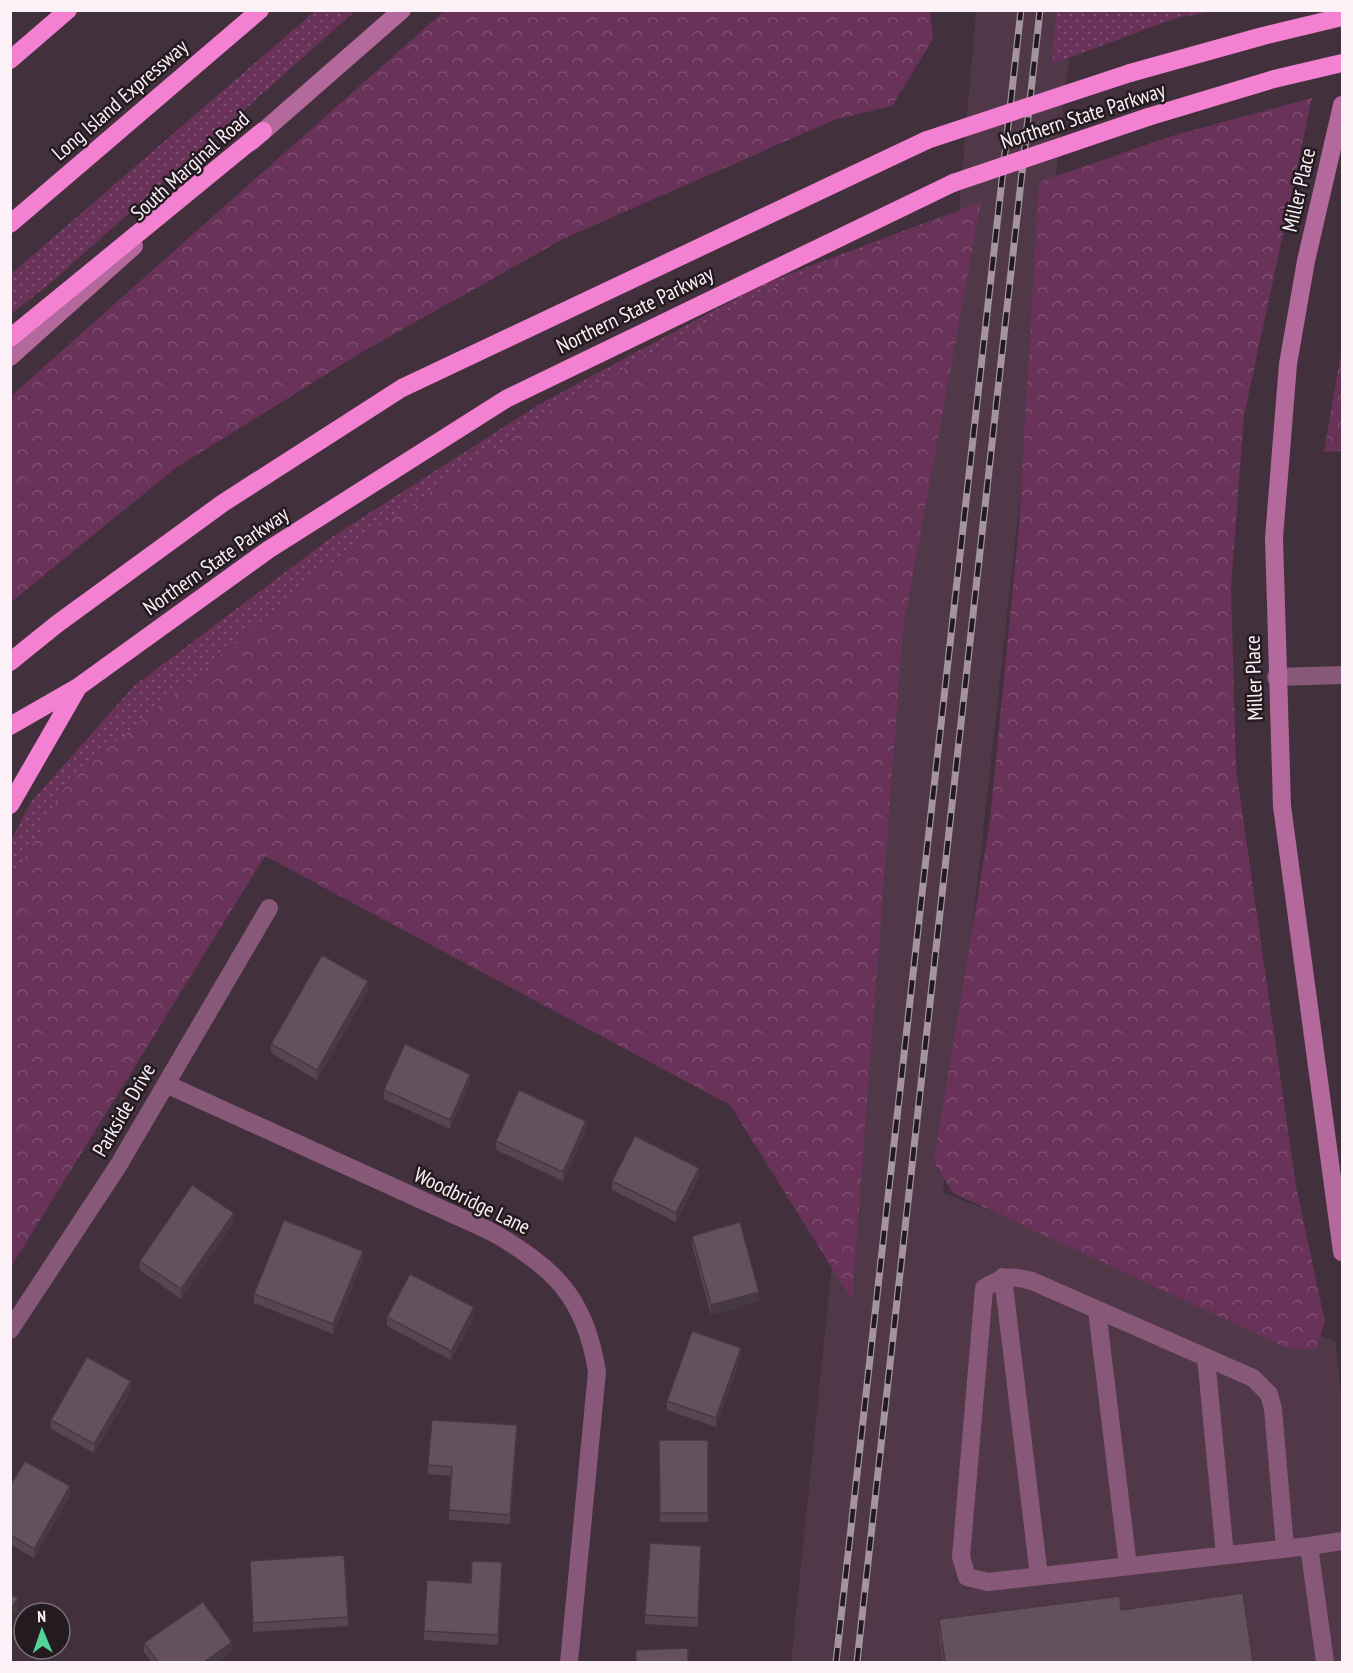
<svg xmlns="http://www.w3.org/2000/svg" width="1353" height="1673" font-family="'PT Sans Narrow',sans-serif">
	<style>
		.built { fill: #513848 }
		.grass { fill: url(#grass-dots) }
		.forest { fill: url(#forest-crowns) }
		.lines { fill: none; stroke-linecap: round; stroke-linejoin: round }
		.lane { stroke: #875878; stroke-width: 18 }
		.street { stroke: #875878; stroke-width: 18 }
		.secondary { stroke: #b3699c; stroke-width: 18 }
		.highway { stroke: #f380d1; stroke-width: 18 }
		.rail-casing { stroke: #a3949d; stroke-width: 7 }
		.rail { stroke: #231b20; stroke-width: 4.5; stroke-dasharray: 14; stroke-linecap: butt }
		.highway-bridge { stroke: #f380d1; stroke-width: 18 }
		.wall { fill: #574651 }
		.shaded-wall { fill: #473942 }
		.building { fill: #65515e; stroke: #473942; stroke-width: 1.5 }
		.labels { text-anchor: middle; stroke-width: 5; stroke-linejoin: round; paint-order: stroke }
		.street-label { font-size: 21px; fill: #fdf1f8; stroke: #231b20 }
	</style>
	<defs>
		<pattern id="grass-dots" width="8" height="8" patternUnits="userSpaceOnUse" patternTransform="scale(1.5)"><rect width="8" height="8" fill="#693259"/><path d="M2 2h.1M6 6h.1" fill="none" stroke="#7f5072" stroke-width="1.8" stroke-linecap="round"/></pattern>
		<pattern id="forest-crowns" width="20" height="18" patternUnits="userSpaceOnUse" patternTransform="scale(1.5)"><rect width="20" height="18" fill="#693259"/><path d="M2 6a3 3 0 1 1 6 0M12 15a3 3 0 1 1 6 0" fill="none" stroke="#7f5072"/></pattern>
	</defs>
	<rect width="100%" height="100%" fill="#42303c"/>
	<path class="built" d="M976,11H1074L943,1193L1335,1341L1342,1400V1662H791L902,587L957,234Z"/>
	<path class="grass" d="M315,11H355L53,281L11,314V274Z
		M1056,11V10L1215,11L1176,18L1052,64Z
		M975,204L763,292L554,408L358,541L69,782L11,882V840L31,802L134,686L332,537L538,405L765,283Z"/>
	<path class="forest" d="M445,10L930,11L933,39L892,106L834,120L565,238L362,352L177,467L11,602V396Z
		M1312,98L1244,416L1231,588L1236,769L1296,1186L1325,1322L1316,1349H1289L953,1193L934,1162L990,821L1019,525L1039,182L1175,135Z
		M981,202L903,629L852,1300L730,1105L265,856L11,1267V882L68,782L358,541L554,408L763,292Z
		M1342,348V451L1324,452Z"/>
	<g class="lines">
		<path class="lane" d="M1003,1277L1039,1576
			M1097,1310L1128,1566
			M1206,1357L1225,1555
			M1309,1546L1325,1662
			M1285,1548L1273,1409L1269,1394L1253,1378L1032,1281C1009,1275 1005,1276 984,1288L961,1557L967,1577L988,1582L1309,1546L1342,1541"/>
		<path class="street" d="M1276,677L1342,675
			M166,1084L490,1231C553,1266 586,1298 597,1372L569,1662
			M10,1330L118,1166L269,908"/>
		<path class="secondary" d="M1342,105L1306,261L1288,364L1274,538L1282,806L1342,1252
			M251,142L402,10
			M10,357L134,246"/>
		<path class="highway" d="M10,60L68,10
			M1130,73L1263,36L1342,17
			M1148,117L1274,79L1342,63
			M10,224L260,10
			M10,338L263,131
			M10,662L57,624L223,503L402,388L927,140
			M10,726L78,687L268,550L506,399L953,183
			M10,805L77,689"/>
		<g class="rail-casing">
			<path id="rail" d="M836,1662L1021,10
				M857,1662L1040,10"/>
		</g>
		<use href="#rail" class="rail"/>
		<path class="highway-bridge" d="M927,140L1130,73
			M953,183L1148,117"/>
	</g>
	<path class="wall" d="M368,991L317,1080L271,1053V1044Z
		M470,1083L450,1129L384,1099V1090Z
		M586,1130L563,1181L496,1150V1141Z
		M699,1177L676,1222L612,1190V1181Z
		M234,1222L181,1299L140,1270V1261Z
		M692,1236L759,1301L711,1315L692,1245Z
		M363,1260L333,1334L254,1303V1294Z
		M387,1317H474L451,1360L387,1326Z
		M741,1357L716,1427L667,1410V1401Z
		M131,1391L94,1453L51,1429V1420Z
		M517,1435L510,1524L449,1520L451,1476L428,1474V1465Z
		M659,1440H708V1522H660Z
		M10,1486L70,1496L34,1558L10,1544Z
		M701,1555L698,1627L645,1624V1615Z
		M250,1561L348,1617V1626L253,1632Z
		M502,1572L498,1645L424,1640V1631L471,1583Z
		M1121,1610L1253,1662H943L939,1637V1619Z
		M144,1643L232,1652L217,1662H152L144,1652Z"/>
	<path class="shaded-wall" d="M368,981V991L317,1080V1070Z
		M470,1074V1083L450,1129V1120Z
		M586,1121V1130L563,1181V1172Z
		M699,1168V1177L676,1222V1213Z
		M234,1213V1222L181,1299V1289Z
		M363,1251V1260L333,1334V1324Z
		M759,1292V1301L711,1315V1305Z
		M474,1307V1317L451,1360V1351Z
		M741,1348V1357L716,1427V1418Z
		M131,1381V1391L94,1453V1444Z
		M517,1425V1435L510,1524V1515Z
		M70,1486V1496L34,1558V1549Z
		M18,1598V1608L10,1620V1611Z
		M232,1642V1652L217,1662H204Z"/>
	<path class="building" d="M322,955L368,981L317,1070L271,1044Z
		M405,1044L470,1074L450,1120L384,1090Z
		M519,1090L586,1121L563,1172L496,1141Z
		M635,1136L699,1168L676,1213L612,1181Z
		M192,1185L234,1213L181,1289L140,1261Z
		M284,1220L363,1251L333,1324L254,1294Z
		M740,1222L759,1292L711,1305L692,1236Z
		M410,1274L474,1307L451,1351L387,1317Z
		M692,1331L741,1348L716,1418L667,1401Z
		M87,1357L131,1381L94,1444L51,1420Z
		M432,1420L517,1425L510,1515L449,1510L452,1467L428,1465Z
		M659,1440H708V1513H660Z
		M25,1461L70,1486L34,1549L10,1535V1486Z
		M650,1543L701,1546L698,1618L645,1615Z
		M344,1555L348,1617L253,1623L250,1561Z
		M472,1561L502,1562L498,1635L424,1631L427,1580L471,1583Z
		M1243,1593L1253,1662H945L939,1619L1120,1596L1121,1610Z
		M10,1594L18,1598L10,1611Z
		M203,1602L232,1642L204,1662H158L144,1643Z
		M688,1648V1662H636V1650Z"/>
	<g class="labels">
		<g class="street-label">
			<text transform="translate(120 100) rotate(-41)" y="7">Long Island Expressway</text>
			<text transform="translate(1083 116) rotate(-18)" y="7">Northern State Parkway</text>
			<text transform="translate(190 166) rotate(-42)" y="7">South Marginal Road</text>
			<text transform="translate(1299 190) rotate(-77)" y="7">Miller Place</text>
			<text transform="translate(635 310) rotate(-26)" y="7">Northern State Parkway</text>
			<text transform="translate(216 561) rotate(-35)" y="7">Northern State Parkway</text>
			<text transform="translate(1254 678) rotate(-92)" y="7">Miller Place</text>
			<text transform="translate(124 1110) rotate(-60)" y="7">Parkside Drive</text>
			<text transform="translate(472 1201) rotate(26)" y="7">Woodbridge Lane</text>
		</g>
	</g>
	<rect width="1353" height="1673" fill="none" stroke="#fdf1f8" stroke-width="24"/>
	<g transform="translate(42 1631) rotate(358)"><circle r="28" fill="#231b20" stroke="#7a7176" stroke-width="1.5"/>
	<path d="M0-4.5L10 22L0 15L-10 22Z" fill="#53d396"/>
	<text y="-9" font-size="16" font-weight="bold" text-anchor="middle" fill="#fdf1f8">N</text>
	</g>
</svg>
